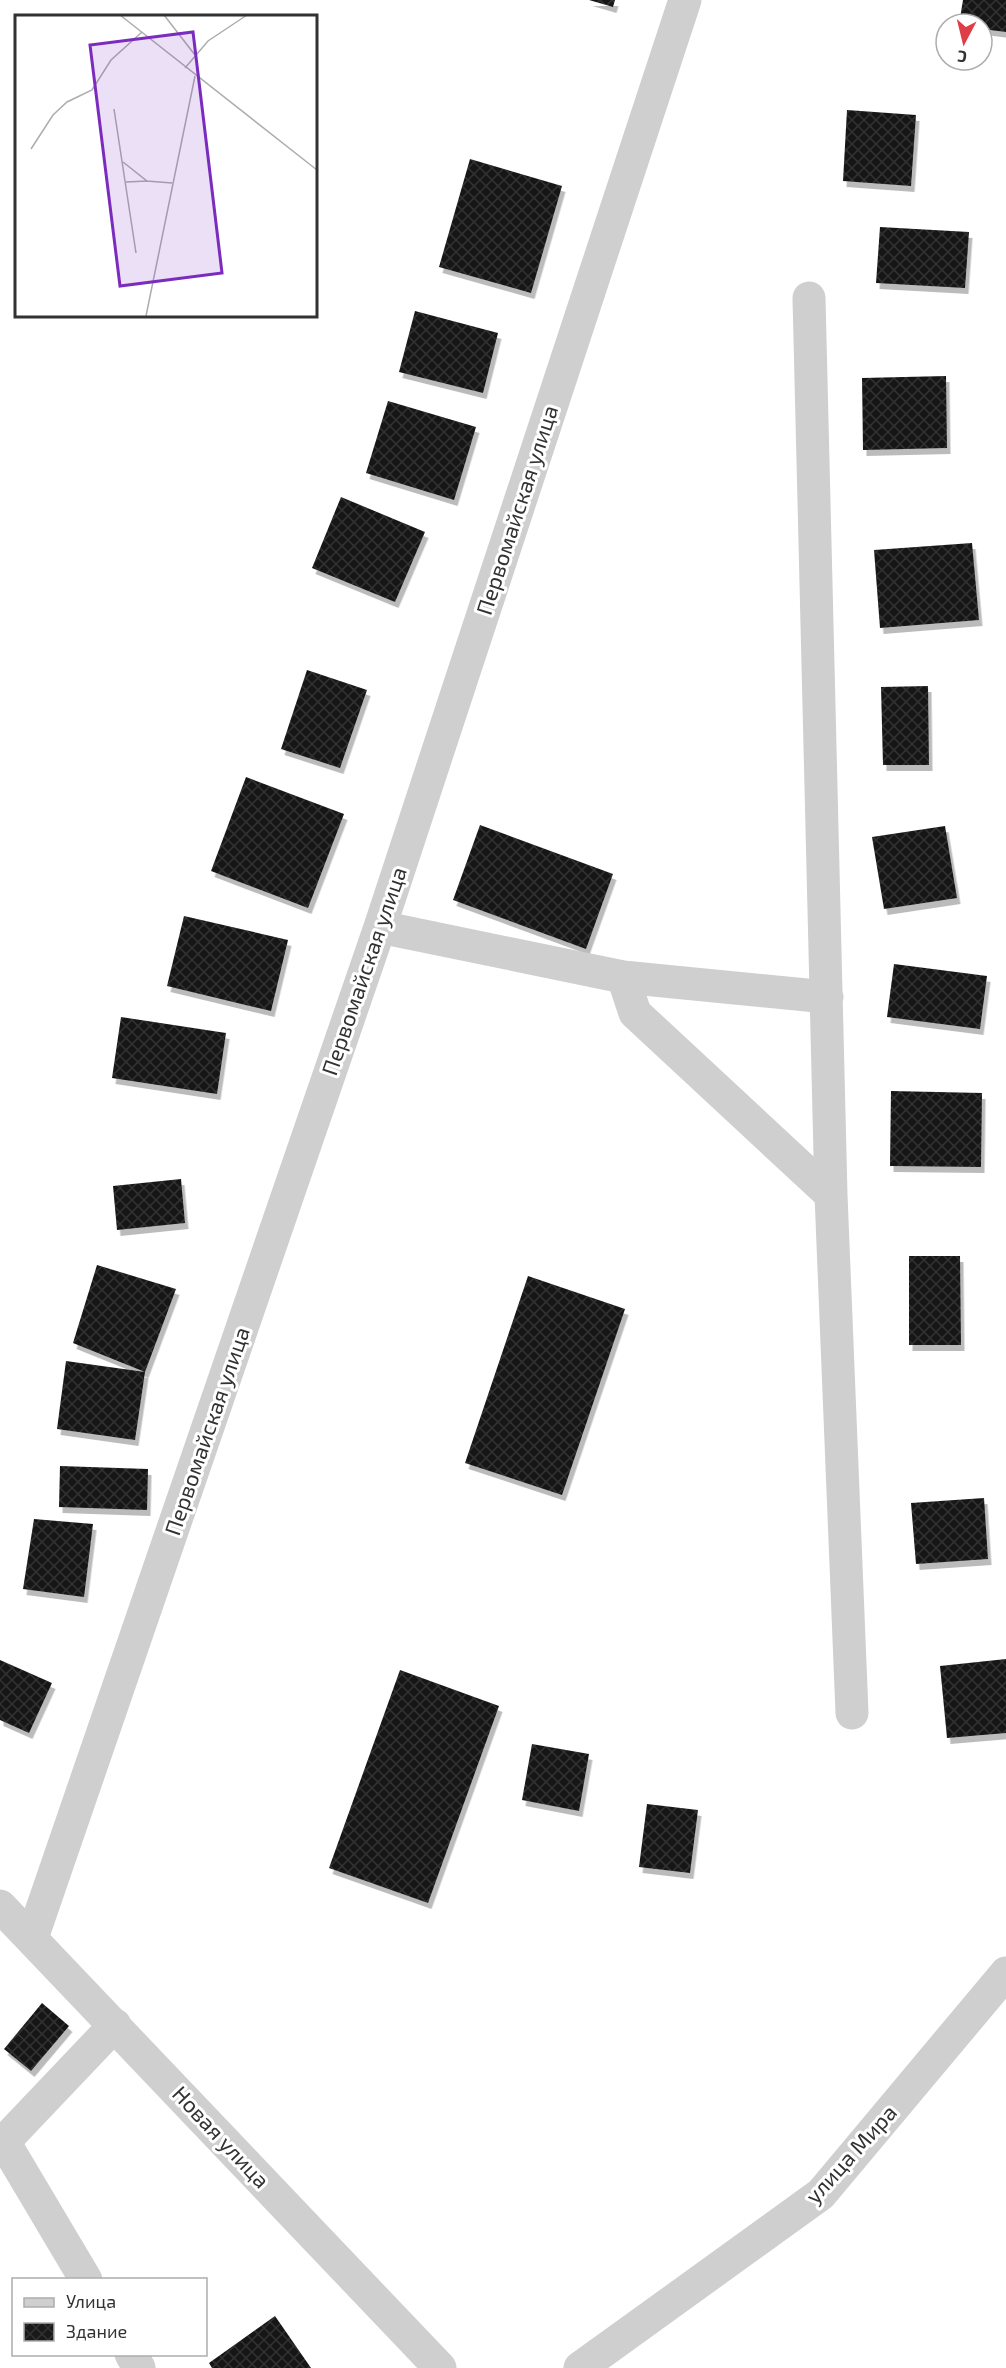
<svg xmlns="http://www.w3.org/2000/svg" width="1006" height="2368" font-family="'Exo 2',sans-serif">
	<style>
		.building { fill: url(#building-cross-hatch); filter: url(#shadow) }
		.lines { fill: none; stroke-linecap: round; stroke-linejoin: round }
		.street { stroke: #cfcfcf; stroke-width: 33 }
		.labels { text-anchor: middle; stroke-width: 6; stroke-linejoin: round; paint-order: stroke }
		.street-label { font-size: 22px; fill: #323232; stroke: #fff }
		.inset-road { fill: none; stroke: #adadad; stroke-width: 1.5 }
		.view { fill: #7b2cbf; fill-opacity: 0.15; stroke: #7b2cbf; stroke-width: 3 }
		.inset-edge { fill: none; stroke: #323232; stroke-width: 3 }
	</style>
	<defs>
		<pattern id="building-cross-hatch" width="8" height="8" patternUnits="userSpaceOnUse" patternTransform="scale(1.5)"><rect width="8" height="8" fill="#191919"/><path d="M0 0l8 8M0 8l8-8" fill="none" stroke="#323232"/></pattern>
		<filter id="shadow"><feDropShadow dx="3.5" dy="6" stdDeviation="0" flood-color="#0004"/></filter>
	</defs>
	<rect width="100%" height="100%" fill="#fff"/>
	<path class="building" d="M589,0H615L613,7Z
		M963,0H1006V32L982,29V24H959Z
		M847,110L916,115L911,186L843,181Z
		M470,159L562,186L531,293L439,267Z
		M880,227L969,232L965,288L876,283Z
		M415,311L498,333L483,393L399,372Z
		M946,376L947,448L863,450L862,378Z
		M388,401L476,427L454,500L366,473Z
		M341,497L425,532L395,602L312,568Z
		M972,543L979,620L880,628L874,550Z
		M307,670L367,690L340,768L281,749Z
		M928,686L929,765H883L881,687Z
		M246,777L344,814L308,908L211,871Z
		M480,825L613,874L586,949L453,900Z
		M945,826L957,898L884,909L872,837Z
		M184,916L288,940L271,1011L167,986Z
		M894,964L987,976L980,1029L887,1017Z
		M121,1017L226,1033L217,1094L112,1078Z
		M891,1091L982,1093L981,1167L890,1166Z
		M181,1179L185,1223L117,1230L113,1186Z
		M909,1256H960L961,1345H909Z
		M97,1265L176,1289L145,1372L73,1343Z
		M528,1276L625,1309L562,1495L465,1463Z
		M66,1361L145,1372L135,1440L57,1429Z
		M60,1466L148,1469L147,1510L59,1507Z
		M984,1498L988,1559L916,1564L911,1503Z
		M34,1519L93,1524L84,1597L23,1589Z
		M1006,1659V1733L947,1738L940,1666Z
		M0,1660L52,1683L29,1733L0,1720Z
		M400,1670L499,1706L428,1903L329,1868Z
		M532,1744L589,1754L579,1811L522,1800Z
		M647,1804L698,1810L690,1873L639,1867Z
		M42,2003L69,2026L31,2071L4,2049Z
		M275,2316L311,2368H212L209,2363Z"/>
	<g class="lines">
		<path class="street" d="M809,298L831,1195L852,1713
			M380,927L623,977L635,1013L831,1195
			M623,977L827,997
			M0,1906L440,2368
			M32,1938L380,927L685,0
			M4,2142L86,2280
			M0,2146L115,2025
			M131,2354L139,2368
			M580,2368L821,2194L1006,1973"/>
	</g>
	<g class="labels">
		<g class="street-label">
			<text transform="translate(517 510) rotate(-72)" y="8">Первомайская улица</text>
			<text transform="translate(364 971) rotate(-71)" y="8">Первомайская улица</text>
			<text transform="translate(207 1431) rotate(-71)" y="8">Первомайская улица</text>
			<text transform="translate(221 2137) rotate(47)" y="8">Новая улица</text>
			<text transform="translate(851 2154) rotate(-48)" y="8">улица Мира</text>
		</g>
	</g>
	<g transform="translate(15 15)">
		<rect width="302" height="302" fill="#fff"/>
		<path class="inset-road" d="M105,0L302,155M149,0L180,40M170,53L193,26L232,0M99,94L121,238M16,134L38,100L52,87L77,75L96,45L127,17M108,147L132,166L157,168M111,167L132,166M131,301L180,61"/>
		<path class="view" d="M178,17L207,258L105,271L75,30Z"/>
		<rect width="302" height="302" class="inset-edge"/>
	</g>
	<rect x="12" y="2278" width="195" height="78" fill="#ffffff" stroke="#adadad" stroke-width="1.5"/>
	<rect x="24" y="2298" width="30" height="9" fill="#cfcfcf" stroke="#adadad" stroke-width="1.5"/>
	<text x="66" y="2308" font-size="18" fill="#323232">Улица</text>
	<rect x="24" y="2323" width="30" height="18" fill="url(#building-cross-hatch)" stroke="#adadad" stroke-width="1.5"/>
	<text x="66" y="2338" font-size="18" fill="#323232">Здание</text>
	<g transform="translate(964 42) rotate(187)"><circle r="28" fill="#ffffff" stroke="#adadad" stroke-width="1.5"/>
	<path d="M0-4.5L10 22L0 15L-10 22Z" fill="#de3f47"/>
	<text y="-9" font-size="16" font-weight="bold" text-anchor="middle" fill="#323232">С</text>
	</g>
</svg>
